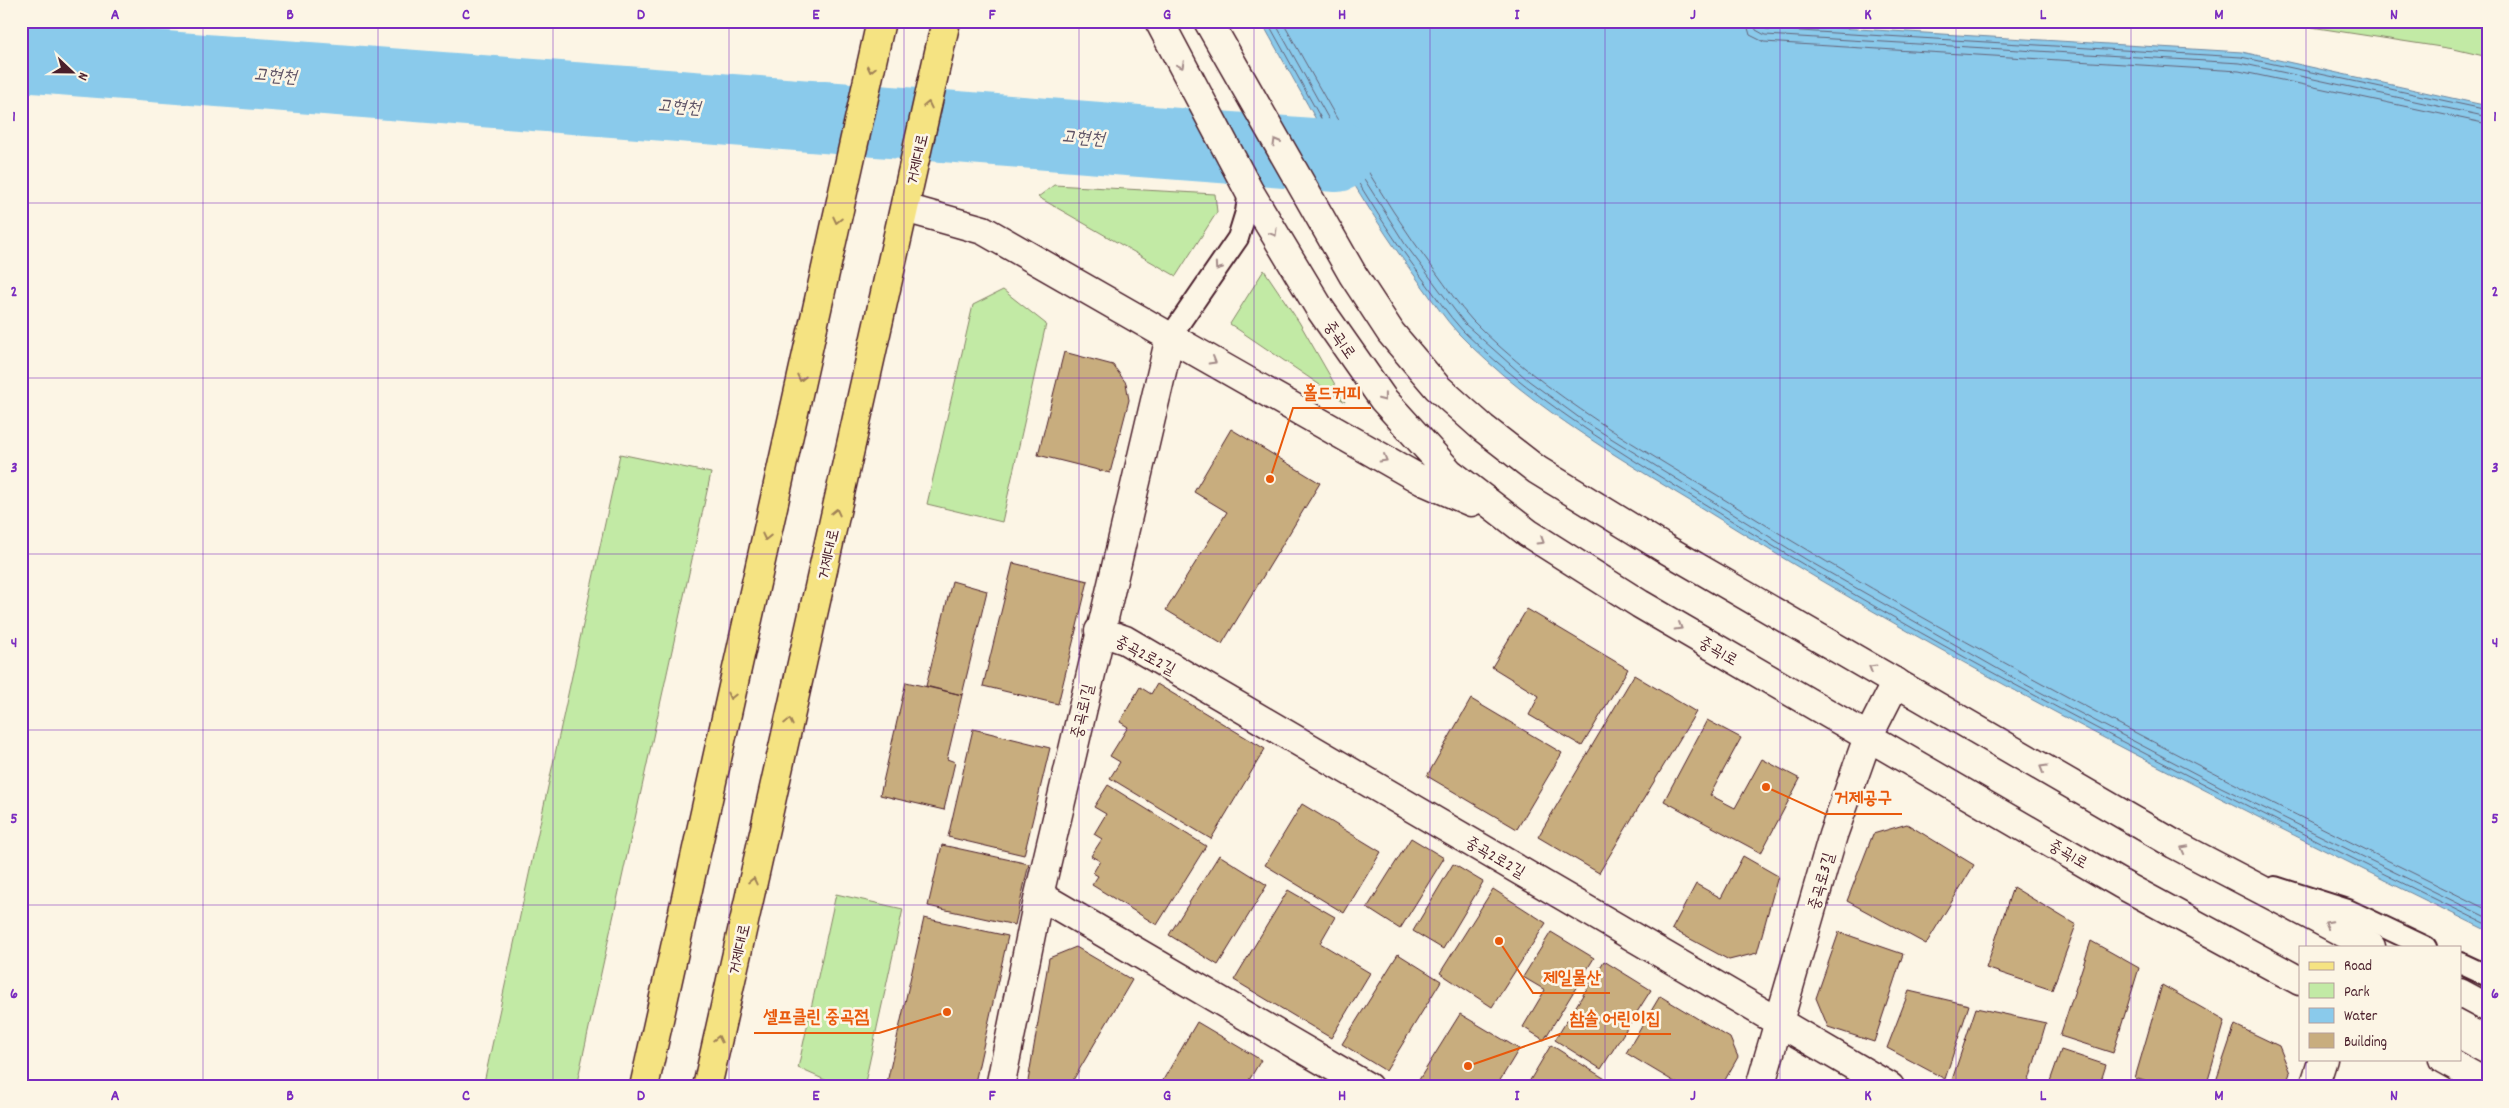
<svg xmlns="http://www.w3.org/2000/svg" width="2509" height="1108" font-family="Dekko,'Poor Story',sans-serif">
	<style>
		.green { fill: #c2eaa5; stroke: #868468 }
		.water { fill: #8acaeb; stroke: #70869e }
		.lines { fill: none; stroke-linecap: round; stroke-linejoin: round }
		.shore { stroke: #646378; stroke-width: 1 }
		.river { stroke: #8acaeb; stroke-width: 72 }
		.building { fill: #c8ad7e; stroke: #4a1f2b }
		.service-casing { stroke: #4a1f2b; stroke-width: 24 }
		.minor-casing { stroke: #4a1f2b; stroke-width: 31 }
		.tertiary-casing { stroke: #4a1f2b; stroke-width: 31 }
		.primary-casing { stroke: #4a1f2b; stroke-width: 31 }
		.service { stroke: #fcf5e5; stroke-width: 20 }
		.minor { stroke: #fcf5e5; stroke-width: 28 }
		.tertiary { stroke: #fcf5e5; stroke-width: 28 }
		.primary { stroke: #f5e382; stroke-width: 28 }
		.oneway { stroke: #a38a88 }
		.oneway2 { stroke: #a08156 }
		.grid { fill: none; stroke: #7b2cbf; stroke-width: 1; stroke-opacity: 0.55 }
		.labels { text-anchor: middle; stroke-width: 5; stroke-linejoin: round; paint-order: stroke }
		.street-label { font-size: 16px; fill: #4a1f2b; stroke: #fcf5e5 }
		.water-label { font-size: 18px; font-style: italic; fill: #5d5265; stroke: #fcf5e5 }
		.leader { fill: none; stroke: #e8590c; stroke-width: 2 }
		.callout-dot { fill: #e8590c; stroke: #fcf5e5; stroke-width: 2 }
		.callout-label { font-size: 18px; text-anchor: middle; font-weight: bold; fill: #e8590c; stroke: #fcf5e5; stroke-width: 5; stroke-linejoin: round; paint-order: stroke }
		.neatline { fill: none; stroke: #7b2cbf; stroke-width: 2 }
		.grid-label { font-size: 16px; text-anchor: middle; font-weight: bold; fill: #7b2cbf }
	</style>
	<rect width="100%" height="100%" fill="#fcf5e5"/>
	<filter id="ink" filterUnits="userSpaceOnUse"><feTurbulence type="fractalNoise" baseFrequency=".02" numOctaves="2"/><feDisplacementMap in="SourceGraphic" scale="10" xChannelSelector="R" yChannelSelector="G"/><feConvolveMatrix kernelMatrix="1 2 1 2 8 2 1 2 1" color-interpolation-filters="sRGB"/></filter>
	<g filter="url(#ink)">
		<path class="green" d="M2272,21H2488V57L2454,49Z
			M1054,185L1215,194L1217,212L1176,276L1038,197Z
			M1264,270L1299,322L1345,402L1230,324Z
			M1003,290L1046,324L1002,522L927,504L973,305Z
			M620,454L711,473L576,1087H483Z
			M836,894L903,909L864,1087H841L798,1068Z"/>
		<path class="water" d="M1261,21H1724L2242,52L2488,106V931C2229,804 1971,676 1726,523C1634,466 1534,412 1458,333C1444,318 1432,299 1420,283C1359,201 1311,110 1261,21Z"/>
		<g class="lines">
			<path class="shore" d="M1267,21C1315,107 1361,196 1420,275C1434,293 1447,314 1463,331C1544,410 1642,465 1737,524C1978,674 2233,800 2488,925
				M1274,21L1346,150L1405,244L1465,324L1529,381L1585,422L1807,560L2019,681L2221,787L2488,918
				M1282,21C1330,106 1376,193 1435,271C1447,287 1458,305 1472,320C1547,397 1644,450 1735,506C1977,657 2232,784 2488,910
				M1746,21L1750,35L1764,42L2239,71L2488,124
				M1754,21L1756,30L1765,35L2240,63L2488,117
				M1760,21L1761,26L1766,29L2241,57L2488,110"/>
			<path class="river" d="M21,56L1337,156"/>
		</g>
		<path class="building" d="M1064,352L1113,365L1126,383L1129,400L1110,473L1038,455Z
			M1231,429L1320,483L1222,644L1166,610L1227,512L1194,492Z
			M1013,563L1088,581L1058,704L983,686Z
			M952,581L987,591L962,695L926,686Z
			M1527,609L1628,669L1582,746L1529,715L1539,696L1492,667Z
			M1634,675L1696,712L1599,873L1538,837Z
			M906,682L962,695L947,759L955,762L944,810L880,795Z
			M1157,684L1265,749L1211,839L1110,778L1120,762L1110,756L1128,727L1120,722L1140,687L1151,694Z
			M1471,699L1562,753L1517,829L1427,776Z
			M1707,720L1741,738L1710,795L1735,808L1762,759L1800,779L1761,853L1664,801Z
			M973,729L1050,748L1024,855L948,837Z
			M1108,785L1206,846L1157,925L1092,885L1098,876L1093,873L1100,861L1091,856L1102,839L1094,834L1106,814L1094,807Z
			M1302,804L1381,852L1344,913L1265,865Z
			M1907,824L1974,865L1926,944L1847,901L1873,834Z
			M1411,838L1444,858L1400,929L1367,908Z
			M942,845L1029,864L1015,925L928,906Z
			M1219,855L1267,885L1218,965L1169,935Z
			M1743,856L1778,876L1757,953L1729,960L1672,929L1696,884L1721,898Z
			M1453,864L1483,882L1443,949L1413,931Z
			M2013,887L2076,925L2052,990L1986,968Z
			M1493,889L1546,923L1492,1007L1440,973Z
			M1288,890L1335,917L1320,943L1370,973L1331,1038L1234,980Z
			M924,918L1008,936L974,1087H886Z
			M1551,932L1594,958L1544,1040L1523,1027L1545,990L1523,977Z
			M1839,932L1903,954L1874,1042L1828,1027L1816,998Z
			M2091,941L2139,968L2113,1053L2060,1036Z
			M1076,947L1132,980L1069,1087H1027L1049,958Z
			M1398,954L1441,981L1386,1071L1342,1044Z
			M1604,961L1651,990L1601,1069L1555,1040Z
			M2162,985L2225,1021L2206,1087H2163L2135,1078Z
			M1909,991L1969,1005L1945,1079L1887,1048Z
			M1660,996L1730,1038L1738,1057L1721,1087H1683L1626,1053Z
			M1976,1008L2046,1023L2027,1087H1958L1951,1083Z
			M1460,1014L1519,1049L1496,1087H1423L1417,1083Z
			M1197,1022L1261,1060L1245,1087H1159Z
			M2235,1025L2279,1046L2290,1073L2285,1087H2214Z
			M1551,1045L1610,1082L1607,1087H1526Z
			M2061,1050L2106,1065L2099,1087H2048Z
			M1819,1083L1825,1087H1804Z"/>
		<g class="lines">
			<g class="service-casing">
				<path id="service" d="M1170,337L1238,238L1246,212L1249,191
					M2275,887L2348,910L2426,947
					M2460,963L2488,976"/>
			</g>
			<g class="minor-casing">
				<path id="minor" d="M905,208L983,230L1170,337L1039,895L1000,1087
					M1099,631L1125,640L1890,1087
					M1039,895L1368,1087
					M1760,1087L1833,835L1868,737L1896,682
					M2314,1087L2323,1059"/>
			</g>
			<g class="tertiary-casing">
				<path id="tertiary" d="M1159,21L1249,191L1320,309L1383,399L1449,472L1528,533L1640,604L2121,884L2300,981
					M1208,21L1353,275L1391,333L1437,387L1483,428L1537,470L1664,548L2174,844L2371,947
					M1170,337L1423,481L1471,502
					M2460,993L2488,1008
					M2443,1059L2488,1084"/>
			</g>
			<g class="primary-casing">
				<path id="primary" d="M644,1087L881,21
					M707,1087L946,21"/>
			</g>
			<use href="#service" class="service"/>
			<use href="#minor" class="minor"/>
			<use href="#tertiary" class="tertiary"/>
			<use href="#primary" class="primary"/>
		</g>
		<defs><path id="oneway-chevron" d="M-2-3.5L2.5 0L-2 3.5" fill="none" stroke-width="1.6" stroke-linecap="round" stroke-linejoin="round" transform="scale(1.25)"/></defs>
		<g class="oneway">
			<use href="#oneway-chevron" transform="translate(1181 65) rotate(63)"/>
			<use href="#oneway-chevron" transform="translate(1276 142) rotate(-120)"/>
			<use href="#oneway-chevron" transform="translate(1274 233) rotate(59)"/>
			<use href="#oneway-chevron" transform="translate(1218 267) rotate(125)"/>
			<use href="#oneway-chevron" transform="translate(1213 361) rotate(30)"/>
			<use href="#oneway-chevron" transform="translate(1383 398) rotate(52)"/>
			<use href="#oneway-chevron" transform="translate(1384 459) rotate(30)"/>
			<use href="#oneway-chevron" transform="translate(1541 541) rotate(32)"/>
			<use href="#oneway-chevron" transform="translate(1679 627) rotate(30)"/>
			<use href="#oneway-chevron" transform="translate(1872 668) rotate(-150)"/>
			<use href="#oneway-chevron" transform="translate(2043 768) rotate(-150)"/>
			<use href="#oneway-chevron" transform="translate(2184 849) rotate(-152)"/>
			<use href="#oneway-chevron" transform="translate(2328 924) rotate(-152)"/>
		</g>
		<g class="oneway2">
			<use href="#oneway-chevron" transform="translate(871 69) rotate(103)"/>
			<use href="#oneway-chevron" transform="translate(928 105) rotate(-78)"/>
			<use href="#oneway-chevron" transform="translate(837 220) rotate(103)"/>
			<use href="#oneway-chevron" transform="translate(801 378) rotate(103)"/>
			<use href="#oneway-chevron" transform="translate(836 512) rotate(-77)"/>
			<use href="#oneway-chevron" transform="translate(766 537) rotate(103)"/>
			<use href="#oneway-chevron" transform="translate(731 696) rotate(103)"/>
			<use href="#oneway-chevron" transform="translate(789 722) rotate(-77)"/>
			<use href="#oneway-chevron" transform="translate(753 881) rotate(-77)"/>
			<use href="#oneway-chevron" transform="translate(718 1039) rotate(-77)"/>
		</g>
	</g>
	<path class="grid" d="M203,21V1087M378,21V1087M553,21V1087M729,21V1087M904,21V1087M1079,21V1087M1254,21V1087M1430,21V1087M1605,21V1087M1780,21V1087M1956,21V1087M2131,21V1087M2306,21V947M21,203H2488M21,378H2488M21,554H2488M21,730H2488M21,905H2488M2306,1059V1087"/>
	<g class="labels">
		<g class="street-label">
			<text transform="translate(916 159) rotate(-77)" y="6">거제대로</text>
			<text transform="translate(1341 339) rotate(55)" y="6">중곡1로</text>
			<text transform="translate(827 554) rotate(-77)" y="6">거제대로</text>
			<text transform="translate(1719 650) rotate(30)" y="6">중곡1로</text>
			<text transform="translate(1146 654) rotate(28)" y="6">중곡2로2길</text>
			<text transform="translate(1081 711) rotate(-77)" y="6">중곡로1길</text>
			<text transform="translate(2069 853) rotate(30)" y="6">중곡1로</text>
			<text transform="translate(1496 856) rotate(30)" y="6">중곡2로2길</text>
			<text transform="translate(1820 881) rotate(-74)" y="6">중곡로3길</text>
			<text transform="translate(738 949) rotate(-77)" y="6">거제대로</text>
		</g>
		<g class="water-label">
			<text transform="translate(275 75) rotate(4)" y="6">고현천</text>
			<text transform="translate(679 106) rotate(4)" y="6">고현천</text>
			<text transform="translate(1083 137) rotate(4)" y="6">고현천</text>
		</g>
	</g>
	<path class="leader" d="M1270 479L1293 408H1371M1766 787L1825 814H1902M1499 941L1533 993H1610M947 1012L879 1033H754M1468 1066L1560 1034H1671"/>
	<g class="callout-dot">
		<circle cx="1270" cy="479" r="5"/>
		<circle cx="1766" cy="787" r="5"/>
		<circle cx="1499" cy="941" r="5"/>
		<circle cx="947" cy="1012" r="5"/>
		<circle cx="1468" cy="1066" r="5"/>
	</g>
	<g class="callout-label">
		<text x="1332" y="398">홀드커피</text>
		<text x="1863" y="803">거제공구</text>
		<text x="1572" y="983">제일물산</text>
		<text x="816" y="1022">셀프클린 중곡점</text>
		<text x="1615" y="1024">참솔 어린이집</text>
	</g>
	<rect width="2509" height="1108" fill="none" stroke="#fcf5e5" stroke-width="55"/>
	<rect x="2299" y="946" width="162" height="115" fill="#fcf5e5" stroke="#b59f9b"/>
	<rect x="2309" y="962" width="25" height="8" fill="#f5e382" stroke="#b59f9b"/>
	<text x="2344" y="970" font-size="15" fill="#4a1f2b">Road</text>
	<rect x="2309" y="983" width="25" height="15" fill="#c2eaa5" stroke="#b59f9b"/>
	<text x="2344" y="996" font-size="15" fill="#4a1f2b">Park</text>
	<rect x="2309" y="1008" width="25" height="15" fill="#8acaeb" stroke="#b59f9b"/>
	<text x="2344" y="1020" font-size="15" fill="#4a1f2b">Water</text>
	<rect x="2309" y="1033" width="25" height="15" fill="#c8ad7e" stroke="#b59f9b"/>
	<text x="2344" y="1046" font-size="15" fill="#4a1f2b">Building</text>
	<g transform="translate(72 72) rotate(112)" stroke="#fcf5e5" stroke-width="4" paint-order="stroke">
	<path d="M0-4L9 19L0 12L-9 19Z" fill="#4a1f2b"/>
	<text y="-8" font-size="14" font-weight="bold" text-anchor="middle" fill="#4a1f2b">N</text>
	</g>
	<rect x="28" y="28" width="2454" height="1052" class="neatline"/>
	<g class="grid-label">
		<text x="115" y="19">A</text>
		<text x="290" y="19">B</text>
		<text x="466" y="19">C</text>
		<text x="641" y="19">D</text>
		<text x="816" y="19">E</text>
		<text x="992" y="19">F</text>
		<text x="1167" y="19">G</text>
		<text x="1342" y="19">H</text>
		<text x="1517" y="19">I</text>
		<text x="1693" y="19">J</text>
		<text x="1868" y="19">K</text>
		<text x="2043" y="19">L</text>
		<text x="2219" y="19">M</text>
		<text x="2394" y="19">N</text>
		<text x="14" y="121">1</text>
		<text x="2495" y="121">1</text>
		<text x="14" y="296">2</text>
		<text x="2495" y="296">2</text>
		<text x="14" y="472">3</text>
		<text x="2495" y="472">3</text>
		<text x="14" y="647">4</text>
		<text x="2495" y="647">4</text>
		<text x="14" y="823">5</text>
		<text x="2495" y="823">5</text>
		<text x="14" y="998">6</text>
		<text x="2495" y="998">6</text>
		<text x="115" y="1100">A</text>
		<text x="290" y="1100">B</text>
		<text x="466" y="1100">C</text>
		<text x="641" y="1100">D</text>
		<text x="816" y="1100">E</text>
		<text x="992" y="1100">F</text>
		<text x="1167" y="1100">G</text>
		<text x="1342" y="1100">H</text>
		<text x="1517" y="1100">I</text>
		<text x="1693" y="1100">J</text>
		<text x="1868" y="1100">K</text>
		<text x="2043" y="1100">L</text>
		<text x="2219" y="1100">M</text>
		<text x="2394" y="1100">N</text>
	</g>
</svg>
